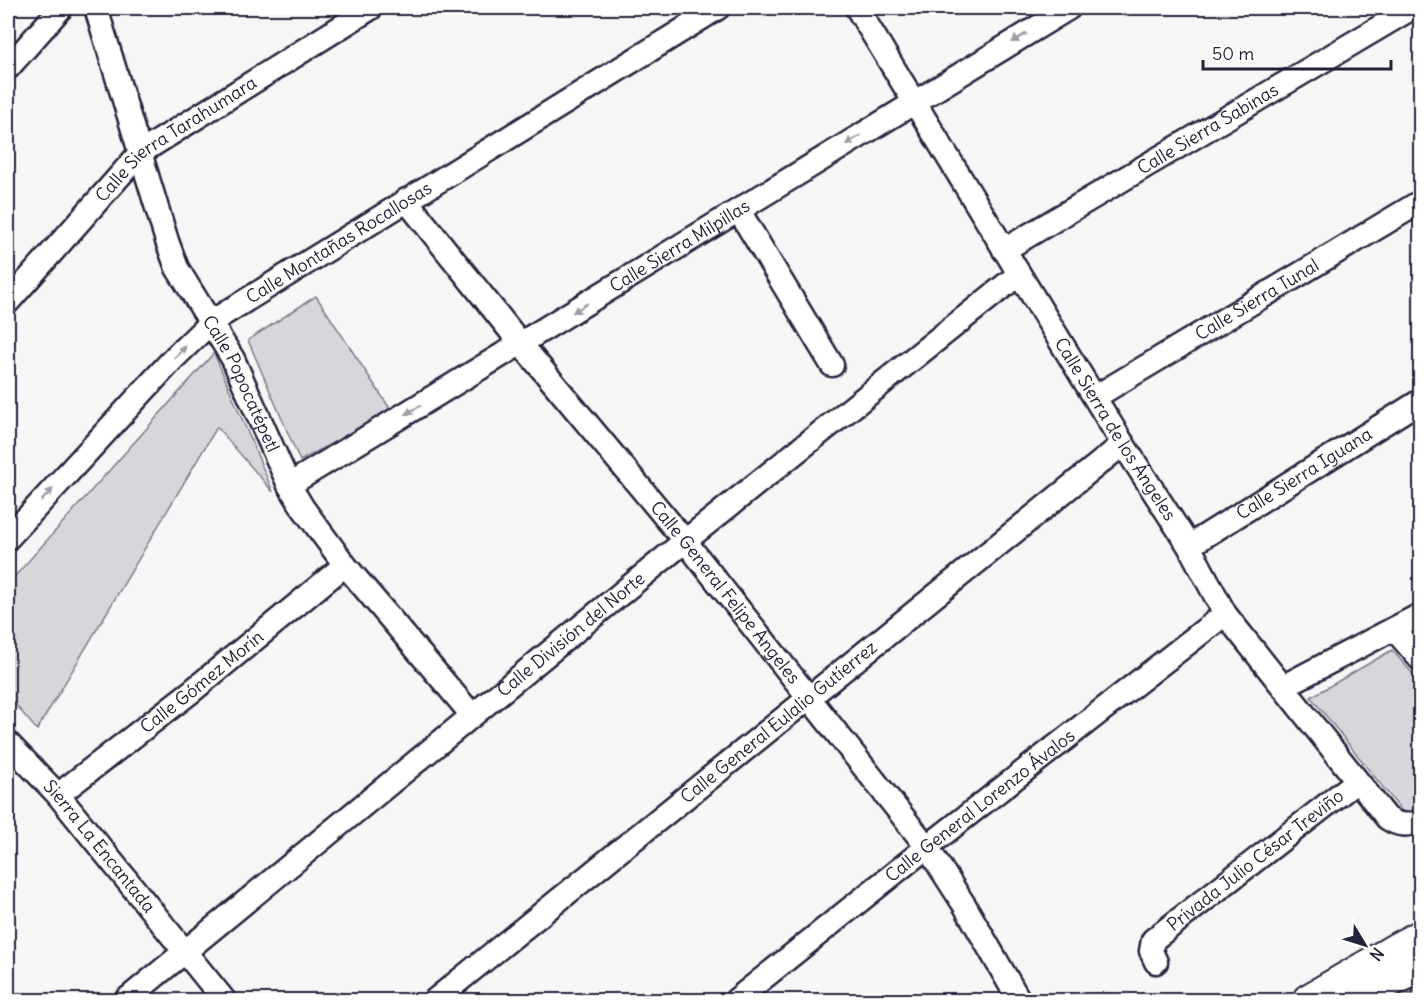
<svg xmlns="http://www.w3.org/2000/svg" width="1428" height="1008" font-family="Delius,sans-serif">
	<style>
		.green { fill: #d7d7db; stroke: #7c7c8b; stroke-width: 1.5 }
		.water { fill: #aeaeb7; stroke: #767685; stroke-width: 1.5 }
		.lines { fill: none; stroke-linecap: round; stroke-linejoin: round }
		.street-casing { stroke: #22223b; stroke-width: 27 }
		.secondary-casing { stroke: #22223b; stroke-width: 36 }
		.street { stroke: #fff; stroke-width: 22 }
		.secondary { stroke: #fff; stroke-width: 32 }
		.oneway { fill: #9c9ca7 }
		.labels { text-anchor: middle; stroke-width: 5; stroke-linejoin: round; paint-order: stroke }
		.street-label { font-size: 18px; fill: #22223b; stroke: #fff }
	</style>
	<rect width="100%" height="100%" fill="#f6f6f7"/>
	<filter id="ink" filterUnits="userSpaceOnUse"><feTurbulence type="fractalNoise" baseFrequency=".0167" numOctaves="2"/><feDisplacementMap in="SourceGraphic" scale="12" xChannelSelector="R" yChannelSelector="G"/><feConvolveMatrix kernelMatrix="1 2 1 2 8 2 1 2 1" color-interpolation-filters="sRGB"/></filter>
	<g filter="url(#ink)">
		<path class="green" d="M316,296L391,410L300,461L248,340Z
			M214,353L273,492L217,427L37,730L8,696V584Z
			M1392,650L1420,682V814L1409,820L1311,697Z"/>
		<path class="water" d="M1420,967V1000H1346Z"/>
		<g class="lines">
			<g class="street-casing">
				<g id="street">
					<path id="s1" d="M96,8L167,241L177,268L233,359L289,485L303,508L345,565L472,715"/>
					<path id="s2" d="M857,8L1123,444L1189,546L1225,614L1387,818C1399,826 1407,826 1420,821"/>
					<path d="M8,68L61,8"/>
					<path id="s3" d="M406,200L521,344L685,541L927,847L965,906L1019,1000"/>
					<path d="M739,211L832,365"/>
					<path id="s4" d="M1004,250L1412,8"/>
					<path id="s5" d="M8,302L140,153L371,8"/>
					<path id="s6" d="M1095,397L1420,202"/>
					<path id="s7" d="M289,485L1069,8"/>
					<path id="s8" d="M8,538L174,358L211,322L718,8"/>
					<path id="s9" d="M1189,546L1420,401"/>
					<path d="M1394,629L1420,659"/>
					<path d="M1284,686L1420,615"/>
					<path id="s10" d="M8,743L58,795L224,1000"/>
					<path id="s11" d="M58,795L192,691L345,565"/>
					<path id="s12" d="M1156,962L1151,951L1153,940L1357,781"/>
					<path id="s13" d="M126,1000L685,541L1019,274"/>
					<path id="s14" d="M435,1000L1123,444"/>
					<path id="s15" d="M736,1000L927,847L1225,614"/>
				</g>
			</g>
			<g class="secondary-casing">
				<path id="secondary" d="M1309,1000L1397,949L1420,937
					M1346,1000L1420,967"/>
			</g>
			<use href="#street" class="street"/>
			<use href="#secondary" class="secondary"/>
		</g>
		<defs><path id="oneway-solid" d="M-6-.8H1V-3.2L6.5 0L1 3.2V.8H-6Z" transform="scale(1.5)"/></defs>
		<g class="oneway">
			<use href="#oneway-solid" transform="translate(1019 38) rotate(149)"/>
			<use href="#oneway-solid" transform="translate(853 140) rotate(148)"/>
			<use href="#oneway-solid" transform="translate(580 308) rotate(148)"/>
			<use href="#oneway-solid" transform="translate(180 352) rotate(-46)"/>
			<use href="#oneway-solid" transform="translate(413 410) rotate(149)"/>
			<use href="#oneway-solid" transform="translate(47 495) rotate(-47)"/>
		</g>
	</g>
	<g class="labels">
		<g class="street-label">
			<text dy="6" stroke="none"><textPath href="#s4" startOffset="237">Calle Sierra Sabinas</textPath></text>
			<text dy="6" stroke="none"><textPath href="#s5" startOffset="236">Calle Sierra Tarahumara</textPath></text>
			<text dy="6" stroke="none"><textPath href="#s8" startOffset="447">Calle Montañas Rocallosas</textPath></text>
			<text dy="6" stroke="none"><textPath href="#s7" startOffset="458">Calle Sierra Milpillas</textPath></text>
			<text dy="6" stroke="none"><textPath href="#s6" startOffset="189">Calle Sierra Tunal</textPath></text>
			<text dy="6" stroke="none"><textPath href="#s1" startOffset="405">Calle Popocatépetl</textPath></text>
			<text dy="6" stroke="none"><textPath href="#s2" startOffset="494">Calle Sierra de los Ángeles</textPath></text>
			<text dy="6" stroke="none"><textPath href="#s9" startOffset="136">Calle Sierra Iguana</textPath></text>
			<text dy="6" stroke="none"><textPath href="#s3" startOffset="506">Calle General Felipe Ángeles</textPath></text>
			<text dy="6" stroke="none"><textPath href="#s13" startOffset="576">Calle División del Norte</textPath></text>
			<text dy="6" stroke="none"><textPath href="#s11" startOffset="183">Calle Gómez Morín</textPath></text>
			<text dy="6" stroke="none"><textPath href="#s14" startOffset="442">Calle General Eulalio Gutíerrez</textPath></text>
			<text dy="6" stroke="none"><textPath href="#s15" startOffset="312">Calle General Lorenzo Ávalos</textPath></text>
			<text dy="6" stroke="none"><textPath href="#s10" startOffset="138">Sierra La Encantada</textPath></text>
			<text dy="6" stroke="none"><textPath href="#s12" startOffset="153">Privada Julio César Treviño</textPath></text>
		</g>
	</g>
	<rect width="1428" height="1008" fill="none" stroke="#fff" stroke-width="30"/>
	<rect x="15" y="15" width="1398" height="978" fill="none" stroke="#22223b" stroke-width="2" filter="url(#ink)"/>
	<g transform="translate(1365 945) rotate(128)" stroke="#ffffff" stroke-width="4.5" paint-order="stroke">
	<path d="M0-4.5L10 22L0 15L-10 22Z" fill="#22223b"/>
	<text y="-9" font-size="16" font-weight="bold" text-anchor="middle" fill="#22223b">N</text>
	</g>
	<path d="M1203 60v9h188v-9" fill="none" stroke="#22223b" stroke-width="3"/>
	<text x="1212" y="60" font-size="18" fill="#22223b" stroke="#ffffff" stroke-width="4.5" paint-order="stroke">50 m</text>
</svg>
